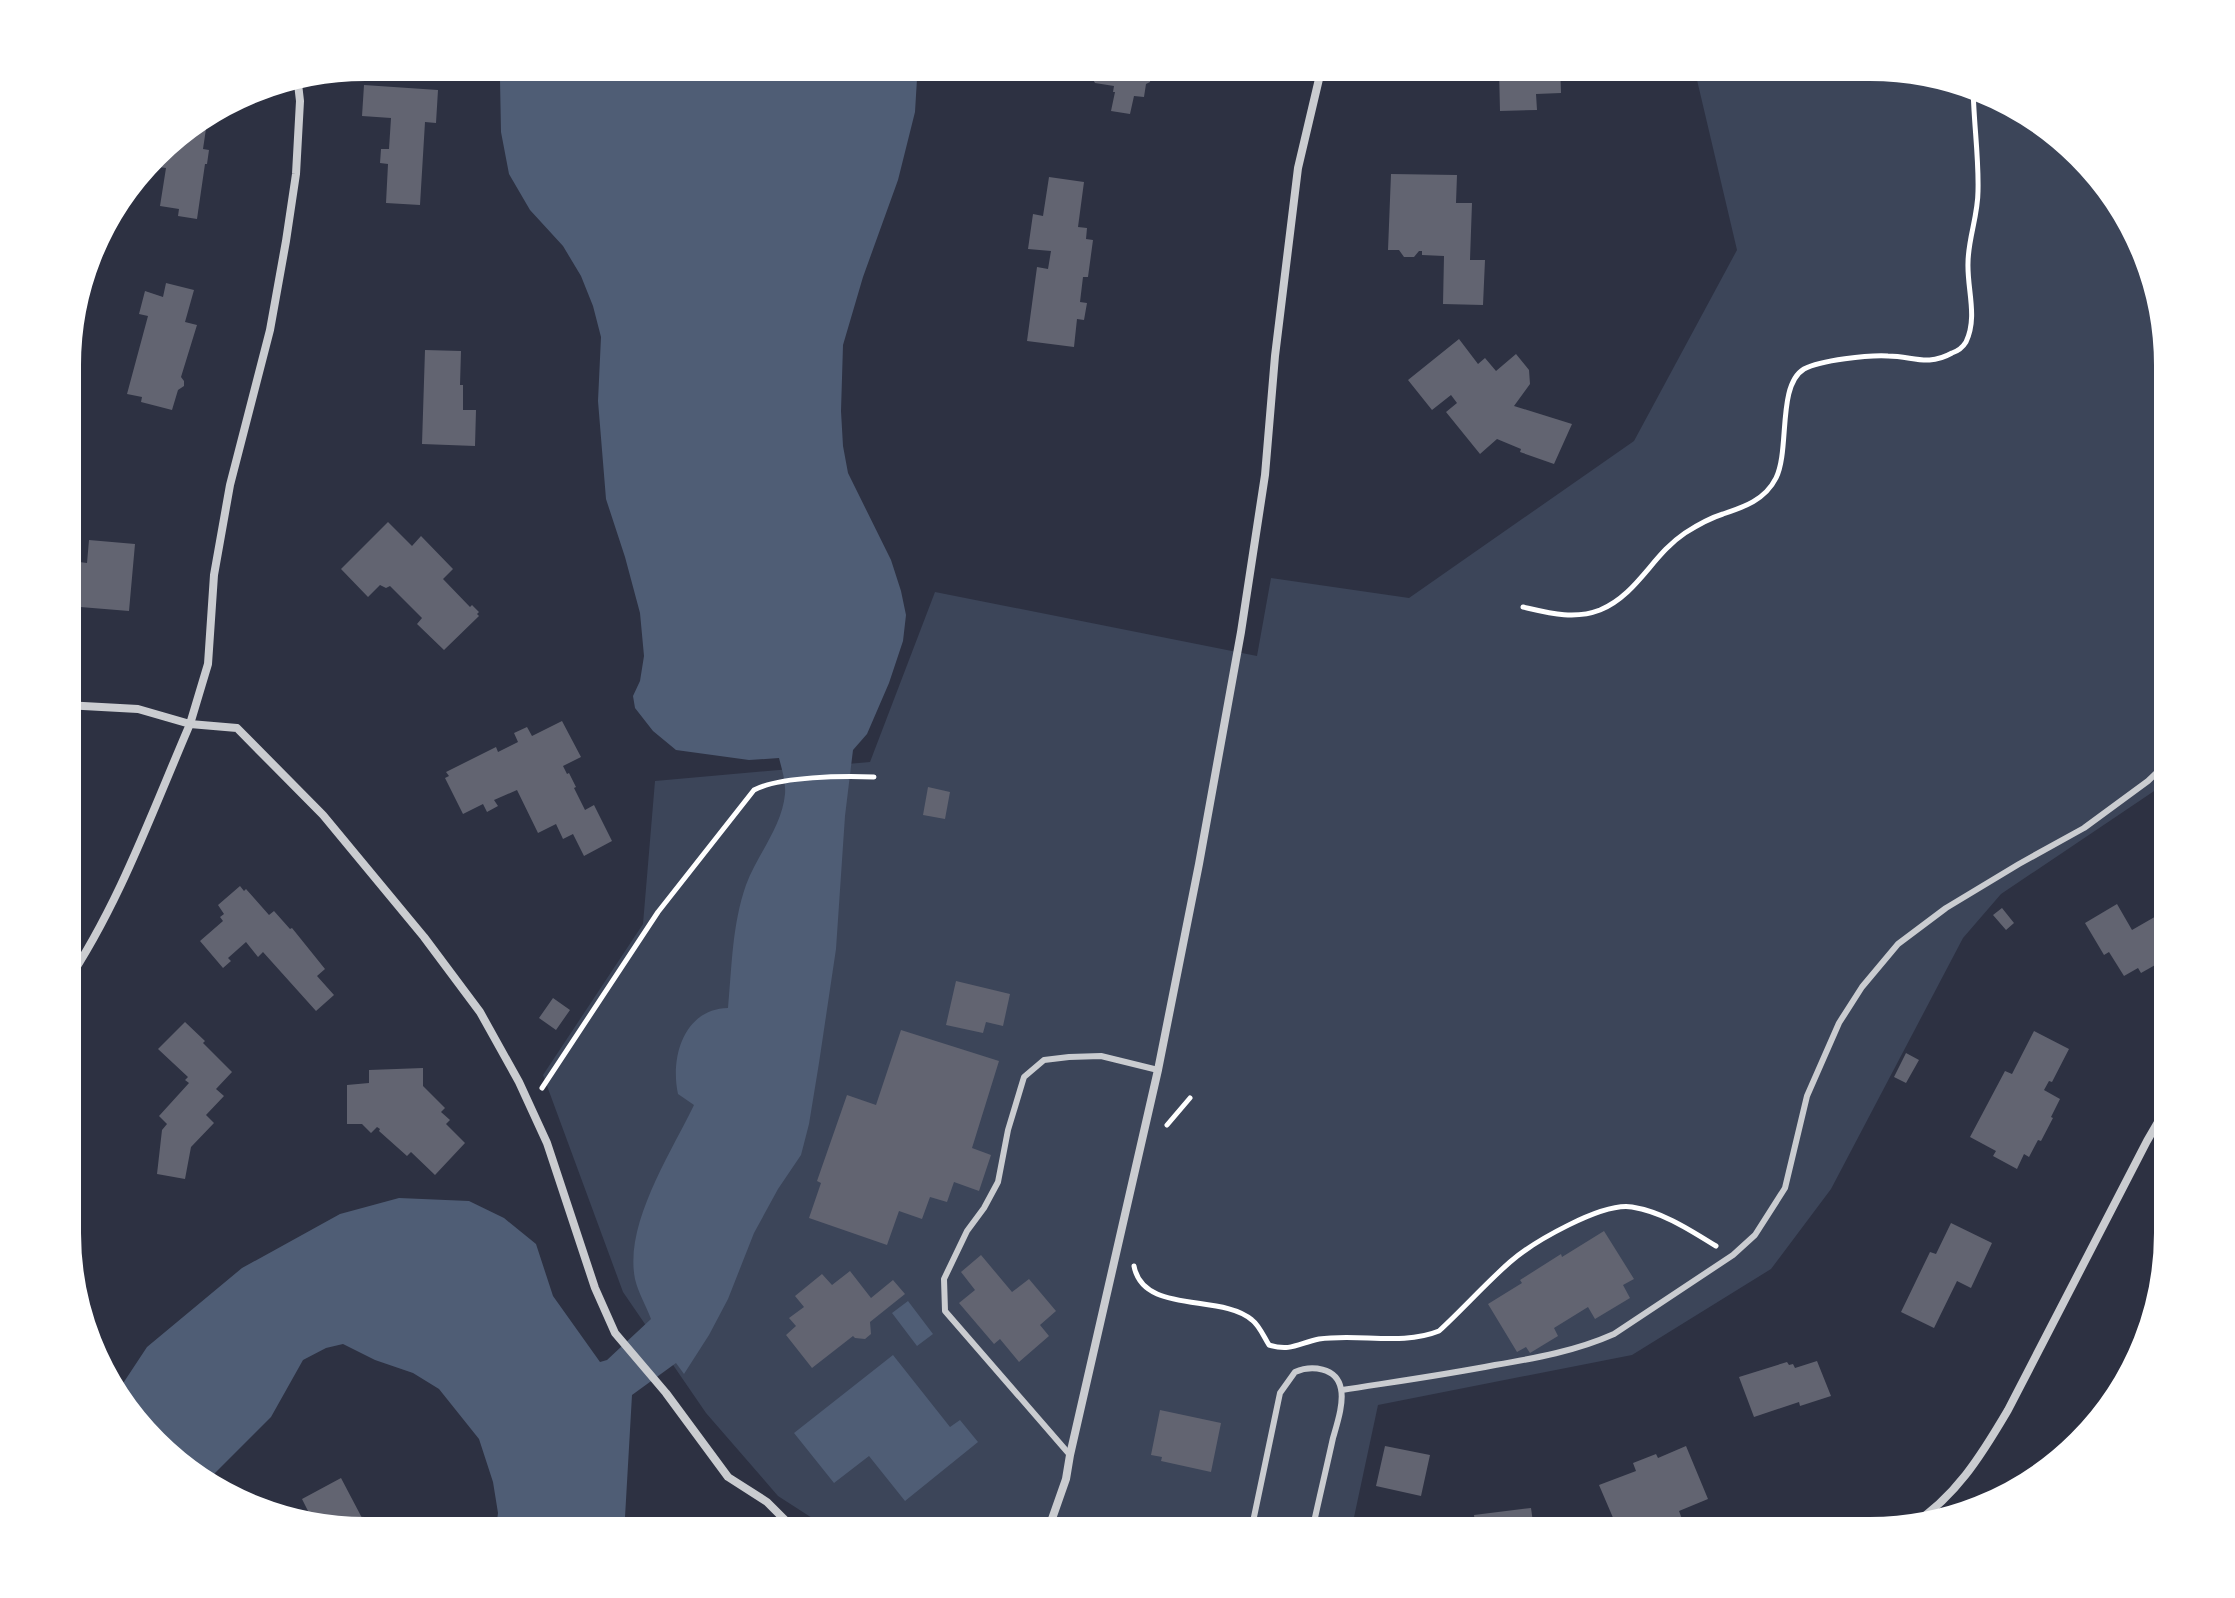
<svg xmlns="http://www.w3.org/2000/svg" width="2235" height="1598" font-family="Jost,sans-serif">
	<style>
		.green { fill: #3c4559 }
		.water { fill: #4f5d75 }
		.building { fill: #626471 }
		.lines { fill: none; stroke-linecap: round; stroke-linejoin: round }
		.path { stroke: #fff; stroke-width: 5 }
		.service { stroke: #caccd0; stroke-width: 6 }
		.minor { stroke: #caccd0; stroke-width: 8 }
		.rim { fill: none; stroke: #fff; stroke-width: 10 }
	</style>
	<rect width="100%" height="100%" fill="#2d3142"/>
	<path class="green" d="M1693,63H1889L1985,85L2055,125L2142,231L2172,346V779L2001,894L1963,938L1831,1189L1771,1269L1632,1355L1378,1405L1350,1536H840L778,1496L706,1413L623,1292L543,1075L643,924L655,781L870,762L935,592L1257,656L1271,578L1409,598L1634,441L1737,250Z"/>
	<path class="water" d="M503,62H918L915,112L898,180L863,277L843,345L841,411L843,446L848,473L891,560L901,591L906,615L903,641L889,683L867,734L853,750L845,816L836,949L819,1063L809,1124L801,1155L778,1189L754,1233L728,1299L709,1335L684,1374L676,1363L632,1395L624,1535H495L498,1513L493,1482L479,1439L439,1389L413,1373L375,1360L343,1344L326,1348L303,1360L271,1417L215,1473L206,1488L180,1473L114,1397L147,1347L242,1268L340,1214L399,1198L469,1201L504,1218L536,1244L553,1296L600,1362L607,1360L651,1319C646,1306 638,1292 635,1279C624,1224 671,1153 694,1105L678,1094C670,1057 684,1009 728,1008C732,966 732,925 746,885C757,855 782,827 785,794C786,782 782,770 779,758L749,760L676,750L653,731L635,708L633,696L640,681L644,656L640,613L625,557L606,499L598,401L601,337L593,306L581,276L563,246L530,210L509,174L501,132L500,80Z
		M908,1301L933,1334L917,1346L892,1313Z
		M893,1355L950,1427L960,1420L978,1442L905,1501L869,1456L834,1483L794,1433Z"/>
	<path class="building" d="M1093,62H1149V66L1152,70L1150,82L1146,84L1144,97L1134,96L1130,114L1111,111L1115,92H1113L1114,86L1095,83L1091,76Z
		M1492,62H1560L1561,93L1536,94L1537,110L1500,111L1499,69H1493Z
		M364,85L438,90L436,123L425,122L420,205L386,203L388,164L380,163L381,149H389L391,118L362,116Z
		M193,120L207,122L203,149L209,150L207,164H205L197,219L178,216L179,209L160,206L166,168L144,165L165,138Z
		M1391,174L1457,175L1456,203H1472L1470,260H1485L1483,305L1443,304L1444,256L1422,255V251H1419L1414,257H1404L1399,250H1388Z
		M1049,177L1084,182L1078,227L1087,228L1086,239L1093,240L1088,277H1083L1080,302L1087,303L1084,320L1077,319L1074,347L1027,341L1037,267L1048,269L1051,251L1028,249L1033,214L1043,216Z
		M166,283L194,290L185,322L197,325L181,377L184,381V386L178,390L172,410L141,402L142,397L127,394L148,316L139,314L145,291L163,297Z
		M1459,339L1478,364L1485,358L1496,371L1516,354L1529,370L1530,384L1514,406L1572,424L1554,464L1520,452L1521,449L1497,439L1480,454L1446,412L1457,403L1451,395L1432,410L1408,380Z
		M425,350L461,351L460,385H463V410H476L475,446L422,444Z
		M388,522L412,546L421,536L453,569L443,579L470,607L472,605L479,612L477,614L479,616L444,650L417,624L422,618L390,586L386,588L380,585L368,597L341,569Z
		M89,540L135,544L129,611L68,606L72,561L87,563Z
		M562,721L581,757L563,766L567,774L569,773L576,787L574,788L585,810L594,805L612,841L584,856L573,834L563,839L556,824L538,833L517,790L494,800L498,806L487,812L483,804L463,814L445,778L449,776L446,772L496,747L498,752L518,742L514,733L527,727L532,736Z
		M928,787L950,792L945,819L923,815Z
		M240,886L244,891L246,889L269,915L274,911L290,929L292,928L325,969L317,976L334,995L316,1011L263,952L258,957L246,942L228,958L231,961L223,968L200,941L223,921L220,917L224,914L218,905Z
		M2117,904L2132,930L2172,907V968L2169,970L2164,960L2141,973L2138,968L2124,976L2109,952L2104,955L2085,923Z
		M2002,908L2014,923L2006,930L1993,915Z
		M956,981L1010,994L1003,1026L986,1022L983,1033L946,1025Z
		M553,998L570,1010L556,1030L539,1018Z
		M185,1022L205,1041L203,1043L232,1072L216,1089L224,1096L206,1115L214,1123L191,1147L185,1179L157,1174L162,1130L167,1124L159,1116L189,1083L185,1080L188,1077L158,1049Z
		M901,1030L999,1061L972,1148L991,1155L979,1191L954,1182L947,1202L930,1197L922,1219L899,1211L887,1245L809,1218L821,1183L817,1181L847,1095L876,1105Z
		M2034,1031L2069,1049L2052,1082L2049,1081L2044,1090L2060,1099L2051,1117L2053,1118L2041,1141L2038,1140L2029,1157L2024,1154L2017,1169L1993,1156L1996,1151L1970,1137L2005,1071L2012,1074Z
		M1906,1053L1919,1060L1906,1083L1894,1077Z
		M423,1068V1086L445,1108L441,1112L450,1120L446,1124L465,1143L435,1175L411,1152L407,1156L379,1131L380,1129L377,1127L371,1133L362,1124H347V1085L369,1083V1070Z
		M1951,1223L1992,1243L1971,1288L1957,1281L1934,1328L1901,1312L1930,1252L1936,1254Z
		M1604,1231L1634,1279L1623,1285L1630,1298L1595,1319L1588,1307L1554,1328L1558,1336L1530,1353L1526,1347L1517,1352L1488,1304L1522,1283L1520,1280L1561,1254L1562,1257Z
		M981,1255L1012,1292L1029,1279L1056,1311L1040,1325L1049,1336L1019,1362L1000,1339L994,1344L959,1303L975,1290L961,1272Z
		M850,1271L871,1298L893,1280L905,1294L870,1322L871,1334L865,1339L855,1338L853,1336L812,1368L786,1335L796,1326L789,1318L804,1307L795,1296L822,1274L832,1285Z
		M2144,1340L2150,1343L2117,1405L2111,1403L2127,1373L2122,1371L2129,1358L2134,1360Z
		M1817,1361L1831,1396L1800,1406L1799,1402L1754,1417L1739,1377L1787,1362L1789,1365L1793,1364L1795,1368Z
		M1160,1410L1221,1423L1211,1472L1161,1461L1162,1457L1151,1455Z
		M1385,1446L1430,1455L1421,1496L1376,1486Z
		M1686,1446L1708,1499L1679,1511L1682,1519L1664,1527L1668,1536H1601L1597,1528L1614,1520L1599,1485L1636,1471L1633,1463L1656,1454L1658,1458Z
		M341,1478L371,1535H346L300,1525L312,1519L302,1499Z
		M1531,1508L1535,1536H1424L1423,1528L1475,1522L1474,1515Z"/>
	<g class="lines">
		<path class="path" d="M1523,607C1549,613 1574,620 1600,610C1638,594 1652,555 1685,533C1696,526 1710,518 1723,514C1744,507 1765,500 1776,478C1790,450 1777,385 1804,369C1821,360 1868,355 1888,356C1913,356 1927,367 1952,353C1958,351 1963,347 1966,342C1978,317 1967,289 1968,263C1968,239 1978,216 1978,191C1979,155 1973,119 1973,82
			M542,1088L658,912L754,790C781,776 843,776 874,777
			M1167,1125L1190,1098
			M1134,1266C1143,1315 1221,1293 1252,1320C1259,1325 1264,1337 1269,1345C1291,1352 1299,1343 1319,1339C1358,1333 1402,1346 1439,1331C1463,1309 1485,1284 1510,1262C1533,1242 1602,1202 1632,1207C1663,1212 1690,1230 1716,1246"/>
		<path class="service" d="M1342,1390C1393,1382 1444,1375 1495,1365C1536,1358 1576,1351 1614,1334L1733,1255L1755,1235L1785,1188L1807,1096L1839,1023L1862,987L1898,944L1946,908L2019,864L2084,828L2148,781L2172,758
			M1070,1455L945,1311L944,1279L967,1231L984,1208L998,1182L1008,1130L1024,1077L1044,1060L1069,1057L1101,1056L1158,1070
			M1250,1536L1280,1393L1295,1372C1311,1365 1337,1367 1341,1389C1344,1403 1337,1424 1333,1438C1326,1470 1318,1503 1311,1536"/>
		<path class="minor" d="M297,75L300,101L296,174L286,241L270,330L230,485L214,575L208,664L190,724L237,728L323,815L424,937L480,1012L519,1082L547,1143L595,1288L615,1333L666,1393L728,1477L767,1502L801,1536
			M65,705L138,709L190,724C152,812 119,905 65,985
			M1909,1527C1955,1498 1981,1456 2008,1410L2147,1141L2172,1098
			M1046,1536L1066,1479L1070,1455L1158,1070L1199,864L1241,632L1265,475L1275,356L1298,168L1323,62"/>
	</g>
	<path d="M0 0H2235V1598H0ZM365 76H1870A289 289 0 0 1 2159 365V1233A289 289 0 0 1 1870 1522H365A289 289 0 0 1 76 1233V365A289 289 0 0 1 365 76Z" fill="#fff" fill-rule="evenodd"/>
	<path class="rim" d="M365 76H1870A289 289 0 0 1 2159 365V1233A289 289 0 0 1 1870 1522H365A289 289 0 0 1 76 1233V365A289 289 0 0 1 365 76Z"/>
</svg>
